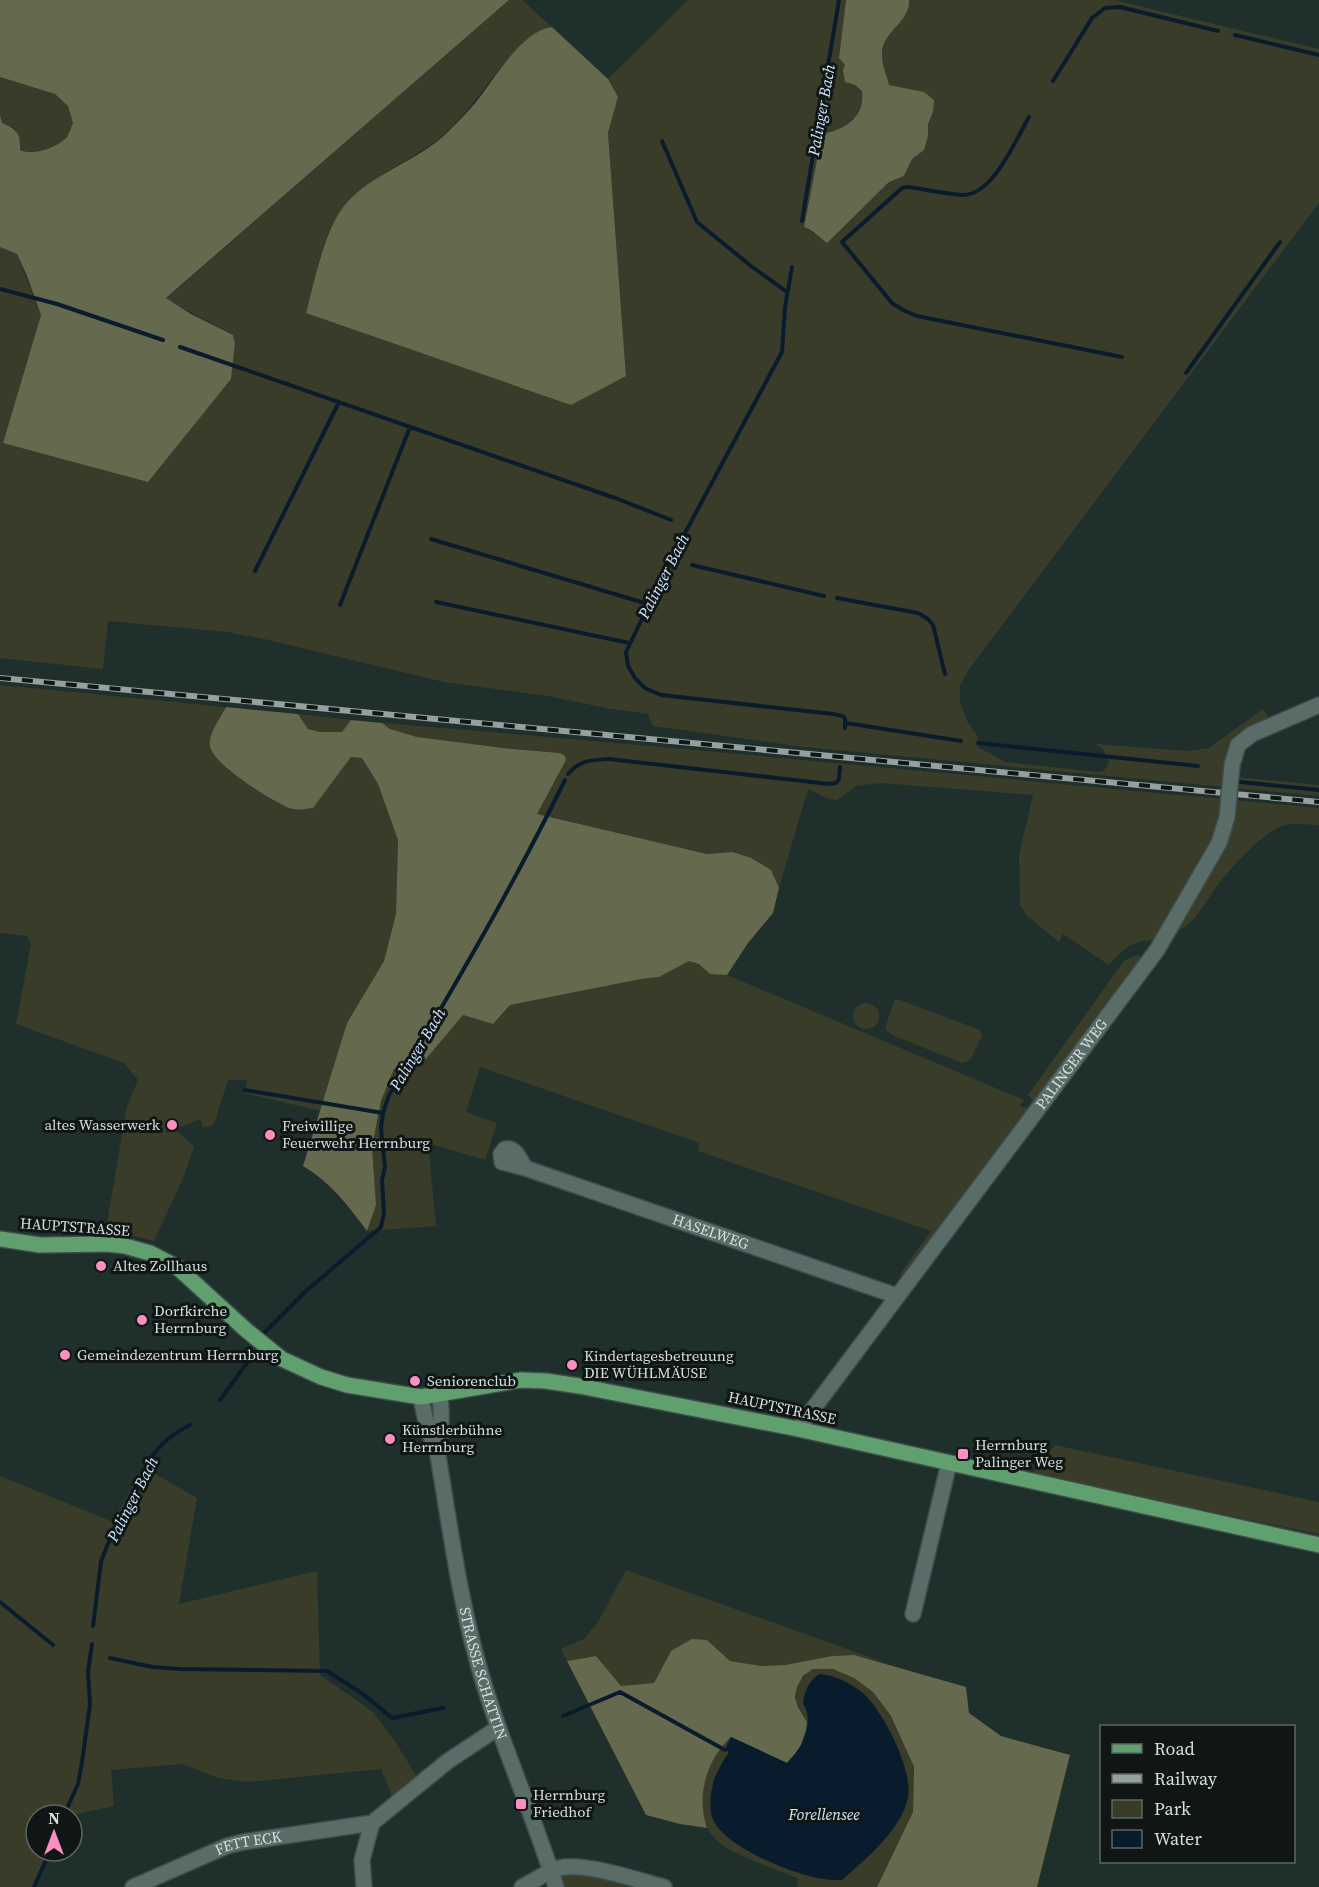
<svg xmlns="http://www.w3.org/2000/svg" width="1319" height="1887" font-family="'Source Serif 4',serif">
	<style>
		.green { fill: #3a3c2a }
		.forest { fill: #65694d }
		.water { fill: #091c2d }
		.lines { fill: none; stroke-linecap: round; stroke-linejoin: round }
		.stream { stroke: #091c2d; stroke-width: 4 }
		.minor-casing { stroke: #3d4b49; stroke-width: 18 }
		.major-casing { stroke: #3d4b49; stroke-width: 18 }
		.minor { stroke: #5a6c68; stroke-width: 15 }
		.major { stroke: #60a06f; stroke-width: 15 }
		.rail-casing { stroke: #95a19f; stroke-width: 6 }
		.rail { stroke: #0f1614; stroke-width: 4; stroke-dasharray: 11; stroke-linecap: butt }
		.minor-bridge-casing { stroke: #3d4b49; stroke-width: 18; stroke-linecap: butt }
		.minor-bridge { stroke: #5a6c68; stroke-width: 15 }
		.poi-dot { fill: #fc8fc2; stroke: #0f1614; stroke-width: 2 }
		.labels { text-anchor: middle; stroke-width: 6; stroke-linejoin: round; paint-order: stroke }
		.street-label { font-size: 15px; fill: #d5dfdd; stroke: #0f1614 }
		.poi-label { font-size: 15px; fill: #d5dfdd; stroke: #0f1614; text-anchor: start }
		.water-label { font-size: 16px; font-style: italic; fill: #cde6ff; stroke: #0f1614 }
	</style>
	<rect width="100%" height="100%" fill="#1f2f2c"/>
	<path class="green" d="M509,0H522L552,27C516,32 474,111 444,135C418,157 354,185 339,213C335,221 332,231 330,239C321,263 313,288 306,313L626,376L608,133L618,97L608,79L688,0H846L839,58L845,65L848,84L855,85L862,91C864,118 846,128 822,134L804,227L827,242L889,182L904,176L912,159L924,150L928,136V124L933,112L924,92L889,85C887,76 881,62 882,53C884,33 910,20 909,0H1114L1319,49V203L969,669L960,686V702L967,721L977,735L978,747L1005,762L1098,772L1104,771L1109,762L1103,749L1095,744L1188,751L1209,748L1263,709L1270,719L1255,726L1225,787L804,747L653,726L648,714L606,708L548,696L444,682L264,639L227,632L108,621L103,669L0,658V247L17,254L41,315L3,443L231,379L235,344L233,335L166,299Z
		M0,77L55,94L68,106L73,123C71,127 69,134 67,137C57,148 32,156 19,150L15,128L2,123L0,115Z
		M0,685L226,707L210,739L228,770L292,810L313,808L351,757L362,758L378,784L398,840L396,914L384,961L347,1023L321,1111L245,1093L247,1080H228L214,1124L210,1127H203L200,1119L181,1127L172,1124L173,1121L169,1120L165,1132L169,1133L170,1130L179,1133L194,1146L184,1176L154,1241L122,1233L105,1234L127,1106L138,1080L124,1063L16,1024L31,944L27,936L0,933Z
		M298,714L351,720L342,732H320L308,729Z
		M382,723C662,746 943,773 1223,799L1216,835L1157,940C1134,939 1122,949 1109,965L1063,934L1059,942L1027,916L1020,904L1019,855L1033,795L881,783L856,786L837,800L829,799L808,789L779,888L771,870L734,852L707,854L537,814L560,753C524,750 489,746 453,742C429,738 401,738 382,723Z
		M1236,777L1319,785V796L1235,788Z
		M1234,800L1319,808V825C1307,825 1293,822 1282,826C1263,832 1229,870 1217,886C1207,899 1194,927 1177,930Z
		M1137,955L1143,957L1034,1103L1028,1095L1124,961Z
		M689,961L699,964L710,974L727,975L1024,1100L1020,1106L1032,1109L903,1277L900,1274L931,1231L698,1151L700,1143L480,1067L466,1112L497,1123L485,1160L428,1143L436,1226L367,1231L376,1205L372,1147L381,1101L394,1069L426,1059L463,1015L493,1024L510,1005L641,979L659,977Z
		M897,999L980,1030L982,1036L970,1060L962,1063L892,1035L886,1030V1025L894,1001Z
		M853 1016a13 13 0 1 1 26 0a13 13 0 1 1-26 0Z
		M1055,1445L1319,1502V1534L1033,1474Z
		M143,1467L197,1498L179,1604L317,1571L320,1675L372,1711L396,1743L417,1777L393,1798L381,1769L247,1782L218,1778L182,1764L111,1770L114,1806L72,1815H36V1851H50L34,1887H0V1476L113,1522Z
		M626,1570L889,1664L854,1655L832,1656L785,1665L761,1666L730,1661L707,1640L671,1651L654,1683L621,1686L596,1656L567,1661L561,1649L584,1639L598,1622Z
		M813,1669H833L854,1678L873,1692L891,1716L914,1767L913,1812L877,1887H797L798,1878C780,1871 729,1853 717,1841C688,1811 704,1763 731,1737L725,1749L729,1752L713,1780L711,1815L907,1777L897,1746L884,1720L808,1712L807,1722C793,1700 789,1686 813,1669Z
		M560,1874H591L641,1887H565Z"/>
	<path class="forest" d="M0,0H509L166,298L191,314L233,335L235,343L231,379L148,482L3,443L41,315L27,276L17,254L0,247V115L2,123C17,129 21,134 20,150C32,156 57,148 67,137C69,134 71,127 73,123L68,106L55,94L0,77Z
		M846,0H909C911,22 880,33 882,56C882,65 887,76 889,85L924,92L934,100L933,112L928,124V136L924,150L912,159L904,176L889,182L827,243L812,231L804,227L822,134C846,129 865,117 862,91L855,85L845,82L843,70L845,65L839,58Z
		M552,27L608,79L618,97L608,133L626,376L571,405L306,313C314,283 323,239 339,213C362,176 417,163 448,132C457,123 467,113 476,102C494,80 521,31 552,27Z
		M226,707L298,714L308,729L320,732H342L351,720L382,723L390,729L417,737L503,748L560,753L565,756L566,760L537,814L707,854L733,852L751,858L771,870L779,888L773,913L748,943L727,975L710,974L699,964L689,961L659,977L641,979L510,1005L493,1024L463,1015L426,1059L394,1069L381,1101L372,1147L376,1205L367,1231C348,1205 330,1182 303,1166L347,1023L384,961L396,914L398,840L378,784L362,758L351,757L313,808C305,809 296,811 289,808C272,801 212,764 210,746C208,734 221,717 226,707Z
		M692,1639L707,1640L730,1661L761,1666L785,1665L832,1656L854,1655L966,1687L969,1713L1001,1736L1070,1755L1037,1887H877L913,1812L914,1767L891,1716L873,1692L854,1678L833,1669H813L803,1676L797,1687L795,1697L798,1707L807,1722L806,1730L800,1748L787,1763L731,1737C706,1761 696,1795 707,1828L680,1824L646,1815L567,1661L596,1656L621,1686L654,1683L671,1651Z"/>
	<path class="water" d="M819,1674C836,1675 855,1685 867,1697C886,1718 913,1770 908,1798C901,1830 865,1860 842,1880C836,1880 829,1880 823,1879C795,1875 716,1845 711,1813C708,1790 716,1771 729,1752L725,1750L731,1737L787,1763C802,1748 816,1723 803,1704C805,1690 808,1682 819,1674Z"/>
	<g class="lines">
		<path class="stream" d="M1235,35L1319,55
			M1053,81L1092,18L1105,8L1120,7L1218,31
			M1029,117C1015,141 993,195 963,195C944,194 925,189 907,187L902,188L842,242L892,303L903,310L917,316L1122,357
			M662,141L697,222L751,266L787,292
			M802,221L839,0
			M792,267L785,307L782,352L670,561L626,652L628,666L635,678L645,688L661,695L833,714L843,716L845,719V728
			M0,289L57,304L163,340
			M180,347L618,499L671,520
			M1186,373L1280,242
			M431,539L648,604
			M692,565L824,596
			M255,571L339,402
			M837,598L918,613L928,619L933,625L945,674
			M436,602L629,643
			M340,605L410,427
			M846,723L961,741
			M978,743L1198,766
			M568,774C580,760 591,760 609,759L829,784L836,783L839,779L840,767
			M1240,782L1319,790
			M245,1090L383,1113
			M265,1332L305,1292L381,1227L384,1213L382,1180L385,1167L381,1128L383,1113L389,1095C452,992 512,888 565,780
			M220,1400L247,1363L250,1356
			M0,1602L53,1645
			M93,1626L101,1562L107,1546L154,1454C163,1441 176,1432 190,1425
			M110,1658L152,1667L180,1669L327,1671L363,1694L392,1718L443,1708
			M563,1716L620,1692L725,1750
			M64,1815L78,1784L82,1762L90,1704L88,1671L92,1644
			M34,1887L50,1851"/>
		<g class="minor-casing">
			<g id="minor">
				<path d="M1232,765L1238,745L1252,734L1319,705"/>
				<path id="s1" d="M525,1168L502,1162L501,1154L505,1149C516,1147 520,1160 525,1168L897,1296"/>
				<path id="s2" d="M421,1397C424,1415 428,1434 437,1450C449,1520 458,1591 477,1660C498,1737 532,1810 556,1887"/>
				<path id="s3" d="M798,1429L1157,950L1219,843L1227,817"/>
				<path d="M437,1450C442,1432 442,1413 440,1395"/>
				<path d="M913,1614L949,1463"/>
				<path id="s4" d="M133,1887L227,1846L243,1842L372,1823L448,1761L498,1728"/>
				<path d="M364,1887L362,1860L372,1823"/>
				<path d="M522,1887C534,1881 546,1872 559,1868C585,1862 637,1880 664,1887"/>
			</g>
		</g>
		<g class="major-casing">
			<path id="major" d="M0,1239L40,1245L107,1244L125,1246L150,1253L177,1267L246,1330L282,1359L321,1377L347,1385L421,1397L521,1380L546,1381L579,1386L798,1429L1319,1545"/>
		</g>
		<use href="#minor" class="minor"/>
		<use href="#major" class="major"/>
		<g class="rail-casing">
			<path id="rail" d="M0,678L1319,802"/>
		</g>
		<use href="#rail" class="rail"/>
		<g class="minor-bridge-casing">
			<path id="minor-bridge" d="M1227,817L1232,765"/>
		</g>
		<use href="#minor-bridge" class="minor-bridge"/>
	</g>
	<g class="poi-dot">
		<circle cx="172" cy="1125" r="6"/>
		<circle cx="270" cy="1135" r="6"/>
		<circle cx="101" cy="1266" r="6"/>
		<circle cx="142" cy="1320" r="6"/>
		<circle cx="65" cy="1355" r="6"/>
		<circle cx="572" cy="1365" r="6"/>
		<circle cx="415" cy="1381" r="6"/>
		<circle cx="390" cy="1439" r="6"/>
		<rect x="957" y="1448" width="12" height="12" rx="3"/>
		<rect x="515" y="1798" width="12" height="12" rx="3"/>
	</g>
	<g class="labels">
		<g class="street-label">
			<text dy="5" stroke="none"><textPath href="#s3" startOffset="456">PALINGER WEG</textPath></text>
			<text transform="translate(75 1227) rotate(4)" y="5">HAUPTSTRASSE</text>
			<text dy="5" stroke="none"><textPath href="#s1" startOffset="264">HASELWEG</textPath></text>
			<text transform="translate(782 1408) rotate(12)" y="5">HAUPTSTRASSE</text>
			<text dy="5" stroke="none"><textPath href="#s2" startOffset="284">STRASSE SCHATTIN</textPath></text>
			<text dy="5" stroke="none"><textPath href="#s4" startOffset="124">FETT ECK</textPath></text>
		</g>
		<g class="poi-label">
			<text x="160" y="1130" text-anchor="end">altes Wasserwerk</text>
			<text x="282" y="1131">Freiwillige<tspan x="282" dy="17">Feuerwehr Herrnburg</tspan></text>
			<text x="113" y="1271">Altes Zollhaus</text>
			<text x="154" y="1316">Dorfkirche<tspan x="154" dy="17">Herrnburg</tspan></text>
			<text x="77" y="1360">Gemeindezentrum Herrnburg</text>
			<text x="584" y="1361">Kindertagesbetreuung<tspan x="584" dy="17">DIE WÜHLMÄUSE</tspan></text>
			<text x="427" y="1386">Seniorenclub</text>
			<text x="402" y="1435">Künstlerbühne<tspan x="402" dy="17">Herrnburg</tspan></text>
			<text x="975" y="1450">Herrnburg<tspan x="975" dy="17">Palinger Weg</tspan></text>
			<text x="533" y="1800">Herrnburg<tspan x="533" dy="17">Friedhof</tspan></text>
		</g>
		<g class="water-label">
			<text transform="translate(821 110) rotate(-80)" y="6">Palinger Bach</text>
			<text transform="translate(663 576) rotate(-63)" y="6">Palinger Bach</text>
			<text transform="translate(417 1049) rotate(-59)" y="6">Palinger Bach</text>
			<text transform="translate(132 1499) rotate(-63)" y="6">Palinger Bach</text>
			<text x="824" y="1820">Forellensee</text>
		</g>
	</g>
	<rect x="1100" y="1725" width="195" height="138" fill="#0f1614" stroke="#5e6664" stroke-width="1.5"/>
	<rect x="1112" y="1744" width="30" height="9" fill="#60a06f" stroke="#5e6664" stroke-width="1.5"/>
	<text x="1154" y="1755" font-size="18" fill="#d5dfdd">Road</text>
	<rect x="1112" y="1774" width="30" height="9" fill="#95a19f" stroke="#5e6664" stroke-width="1.5"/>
	<text x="1154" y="1785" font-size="18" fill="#d5dfdd">Railway</text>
	<rect x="1112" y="1800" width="30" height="18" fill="#3a3c2a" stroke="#5e6664" stroke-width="1.5"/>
	<text x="1154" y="1815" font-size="18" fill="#d5dfdd">Park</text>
	<rect x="1112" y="1830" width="30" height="18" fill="#091c2d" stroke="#5e6664" stroke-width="1.5"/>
	<text x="1154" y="1845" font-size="18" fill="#d5dfdd">Water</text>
	<g transform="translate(54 1833)"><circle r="28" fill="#0f1614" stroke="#5e6664" stroke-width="1.5"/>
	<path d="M0-4.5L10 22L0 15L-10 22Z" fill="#fc8fc2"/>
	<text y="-9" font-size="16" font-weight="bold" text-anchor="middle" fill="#d5dfdd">N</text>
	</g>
</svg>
